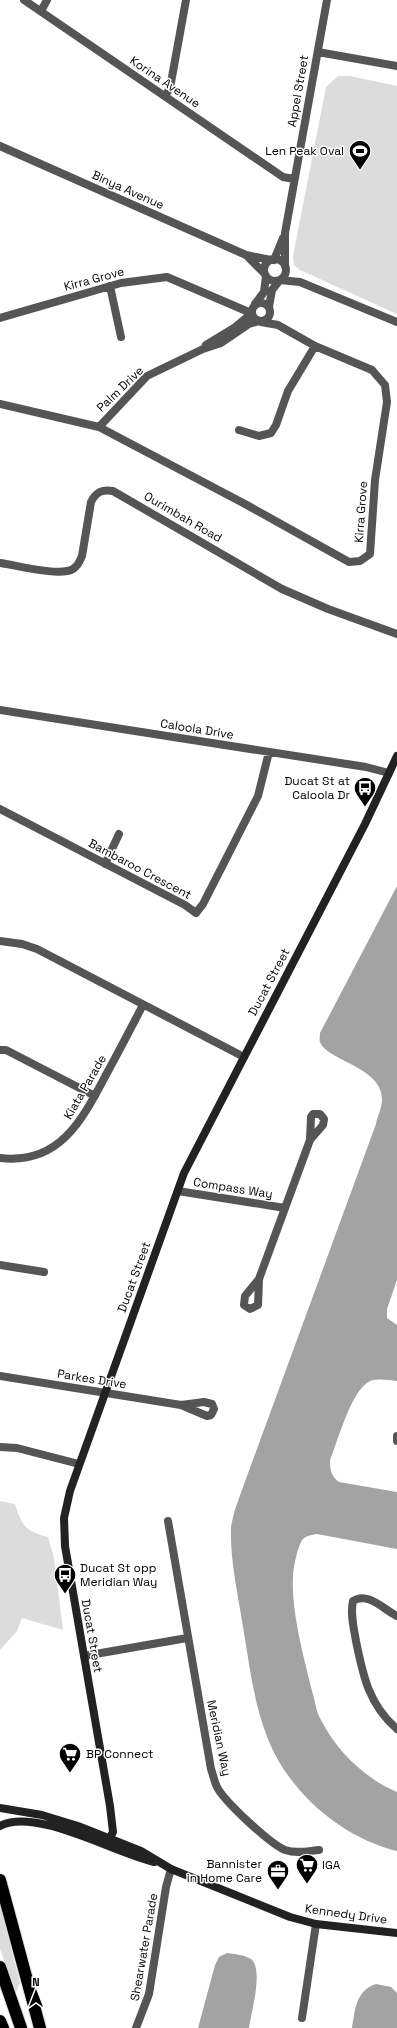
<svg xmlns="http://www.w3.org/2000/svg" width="397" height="2028" font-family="'Space Grotesk',sans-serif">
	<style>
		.green { fill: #dcdcdc }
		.water { fill: #a3a3a3 }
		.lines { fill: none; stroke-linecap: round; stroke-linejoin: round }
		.highway-casing { stroke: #dbdbdb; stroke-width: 14 }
		.street { stroke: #555; stroke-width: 8 }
		.secondary { stroke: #222; stroke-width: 8 }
		.highway { stroke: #000; stroke-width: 12 }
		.labels { text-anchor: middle; stroke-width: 3; stroke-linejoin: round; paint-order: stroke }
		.street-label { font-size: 12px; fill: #000; stroke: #fff }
		.poi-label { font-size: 12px; fill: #000; stroke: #fff; text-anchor: end }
	</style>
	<rect width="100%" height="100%" fill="#fff"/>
	<path class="green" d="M338,76H350L397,86V314L300,270L294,265L293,256L326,87Z
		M0,1501L15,1504C22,1526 25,1531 48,1537L54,1558L63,1630L22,1618L17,1631L0,1650Z
		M0,1905L20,1983L16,1992L0,1949Z"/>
	<path class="water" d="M397,886V1280L387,1309V1318L397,1325V1381C389,1380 378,1378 370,1381C351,1390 338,1441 330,1460C330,1470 331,1476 339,1482L397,1492V1549L317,1534C313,1535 307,1535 303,1539C298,1544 293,1569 293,1577C291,1611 304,1658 312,1691C315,1700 316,1712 321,1720C337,1751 364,1778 397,1792V1851C339,1837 284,1788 265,1731C253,1698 249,1662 243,1627C238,1594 230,1561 231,1528C232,1518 236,1507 239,1498L376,1124C377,1117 382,1108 382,1100C383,1067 327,1061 320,1042C319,1040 320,1036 320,1033Z
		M227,1953C234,1954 245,1955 251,1959C264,1969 251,2013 249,2028H198L215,1965L219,1957Z
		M376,1984L391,1987L397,1993V2028H352C355,2010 356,1990 376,1984Z"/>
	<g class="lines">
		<g class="highway-casing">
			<path id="highway" d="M0,1880L40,2028
				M0,1967L21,2028
				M0,2021L3,2028"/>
		</g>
		<path class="street" d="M24,0L283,177L294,179
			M41,11L47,0
			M318,52L397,66
			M165,96L170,88L186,0
			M0,146L246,255L271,260
			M247,256L265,274
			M264 270a11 11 0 1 1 22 0a11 11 0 1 1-22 0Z
			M274,260L283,238
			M285,266V233L327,0
			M280,280L300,282L397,322
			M110,286L121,337
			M252 312a9 9 0 1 1 18 0a9 9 0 1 1-18 0Z
			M255,304L264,292L266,276
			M269,307L272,290L279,281
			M0,318L121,283L167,277L251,313
			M206,345L234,328L252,313
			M0,404L99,427L245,504L349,562L360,561L370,554L375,480L387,402L385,385L372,370L315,346L278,325L261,322
			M99,427L147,376L203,349L221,343L249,324L259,321
			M239,430L259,436L271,433L276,425L288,391L315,346
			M0,563C16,565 60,577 73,569C78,566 80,561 82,556L91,502C96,492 102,489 113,491L282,589L328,609L397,634
			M0,710L366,767L389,773
			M0,809L185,905L196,913L203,904L258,796L269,752
			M105,864L119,834
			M0,941L22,944L37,949L244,1057
			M0,1050H6L95,1096
			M0,1158C61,1165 83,1118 107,1073C119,1051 131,1028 143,1005
			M178,1191L285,1208
			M0,1265L44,1272
			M259,1279L245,1296L244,1305L250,1309L258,1305L259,1279L310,1140L323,1125L324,1119L320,1114H313L311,1117L310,1140
			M0,1376L181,1405L204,1402L212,1404L214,1409L211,1415L207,1416L181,1405
			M397,1436V1441
			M0,1447L17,1448L79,1464
			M168,1521L211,1769C213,1774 214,1781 217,1787C224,1801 270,1844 285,1850C297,1854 308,1851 319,1850
			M397,1616C384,1610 368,1591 353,1601C350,1614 354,1629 356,1641C363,1676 369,1705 397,1729
			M84,1656L187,1638
			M302,2018L316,1924
			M136,2028L149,1994L166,1887L171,1869"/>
		<path class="secondary" d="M0,1808L42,1815L78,1826L141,1851L171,1869L290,1917L316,1924L397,1933
			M0,1826C35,1807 115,1853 154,1862
			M106,1845L113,1832L110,1806L65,1546L64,1518L70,1491L184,1173L365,824L397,756"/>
		<use href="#highway" class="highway"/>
	</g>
	<defs>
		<g id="stadium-pin" transform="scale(1.15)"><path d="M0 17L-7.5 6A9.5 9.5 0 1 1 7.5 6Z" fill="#000" stroke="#fff"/><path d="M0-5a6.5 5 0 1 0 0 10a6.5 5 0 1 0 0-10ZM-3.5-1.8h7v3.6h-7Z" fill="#fff"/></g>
		<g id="bus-pin" transform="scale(1.15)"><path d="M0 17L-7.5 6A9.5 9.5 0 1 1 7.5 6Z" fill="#000" stroke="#fff"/><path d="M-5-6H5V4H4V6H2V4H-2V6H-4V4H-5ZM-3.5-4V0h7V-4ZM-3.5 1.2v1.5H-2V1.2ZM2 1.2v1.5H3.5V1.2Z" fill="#fff"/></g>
		<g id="supermarket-pin" transform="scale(1.15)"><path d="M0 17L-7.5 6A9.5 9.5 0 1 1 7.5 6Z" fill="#000" stroke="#fff"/><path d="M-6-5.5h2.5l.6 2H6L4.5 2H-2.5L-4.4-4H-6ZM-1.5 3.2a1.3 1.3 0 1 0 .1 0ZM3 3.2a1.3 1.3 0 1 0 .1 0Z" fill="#fff"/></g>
		<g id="office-pin" transform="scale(1.15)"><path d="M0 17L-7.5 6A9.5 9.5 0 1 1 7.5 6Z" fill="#000" stroke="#fff"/><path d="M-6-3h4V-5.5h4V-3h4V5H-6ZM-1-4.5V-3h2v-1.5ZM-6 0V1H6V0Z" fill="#fff"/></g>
	</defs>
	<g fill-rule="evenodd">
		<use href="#stadium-pin" x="360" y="151"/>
		<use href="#bus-pin" x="365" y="788"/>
		<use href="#bus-pin" x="65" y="1575"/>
		<use href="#supermarket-pin" x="70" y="1754"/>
		<use href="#supermarket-pin" x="307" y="1865"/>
		<use href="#office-pin" x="278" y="1871"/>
	</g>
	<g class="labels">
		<g class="street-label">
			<text transform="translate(165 82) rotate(34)" y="4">Korina Avenue</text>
			<text transform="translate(298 91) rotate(-80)" y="4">Appel Street</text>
			<text transform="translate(128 190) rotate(24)" y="4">Binya Avenue</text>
			<text transform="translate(94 279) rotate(-15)" y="4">Kirra Grove</text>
			<text transform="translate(120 389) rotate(-44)" y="4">Palm Drive</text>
			<text transform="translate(361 512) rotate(-86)" y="4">Kirra Grove</text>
			<text transform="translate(183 517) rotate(30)" y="4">Ourimbah Road</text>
			<text transform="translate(197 729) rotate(9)" y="4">Caloola Drive</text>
			<text transform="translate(140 869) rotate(28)" y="4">Bambaroo Crescent</text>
			<text transform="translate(269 982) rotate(-62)" y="4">Ducat Street</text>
			<text transform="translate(85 1087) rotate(-60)" y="4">Kiata Parade</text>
			<text transform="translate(233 1188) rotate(9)" y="4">Compass Way</text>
			<text transform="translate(134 1277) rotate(-70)" y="4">Ducat Street</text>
			<text transform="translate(92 1379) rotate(9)" y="4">Parkes Drive</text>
			<text transform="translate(92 1636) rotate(80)" y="4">Ducat Street</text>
			<text transform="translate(219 1738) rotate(78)" y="4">Meridian Way</text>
			<text transform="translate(346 1914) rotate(8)" y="4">Kennedy Drive</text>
			<text transform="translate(144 1947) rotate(-80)" y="4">Shearwater Parade</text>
		</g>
		<g class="poi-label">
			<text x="344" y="155">Len Peak Oval</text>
			<text x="350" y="785">Ducat St at<tspan x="350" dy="14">Caloola Dr</tspan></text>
			<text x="80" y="1572" text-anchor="start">Ducat St opp<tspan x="80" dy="14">Meridian Way</tspan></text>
			<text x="86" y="1758" text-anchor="start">BP Connect</text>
			<text x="262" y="1868">Bannister<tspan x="262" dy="14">in Home Care</tspan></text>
			<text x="322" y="1869" text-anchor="start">IGA</text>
		</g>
	</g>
	<g transform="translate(36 1992)" stroke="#ffffff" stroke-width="3" paint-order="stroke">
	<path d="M0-3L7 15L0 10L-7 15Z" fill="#000000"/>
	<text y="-6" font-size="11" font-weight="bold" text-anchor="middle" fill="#000000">N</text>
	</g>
</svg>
